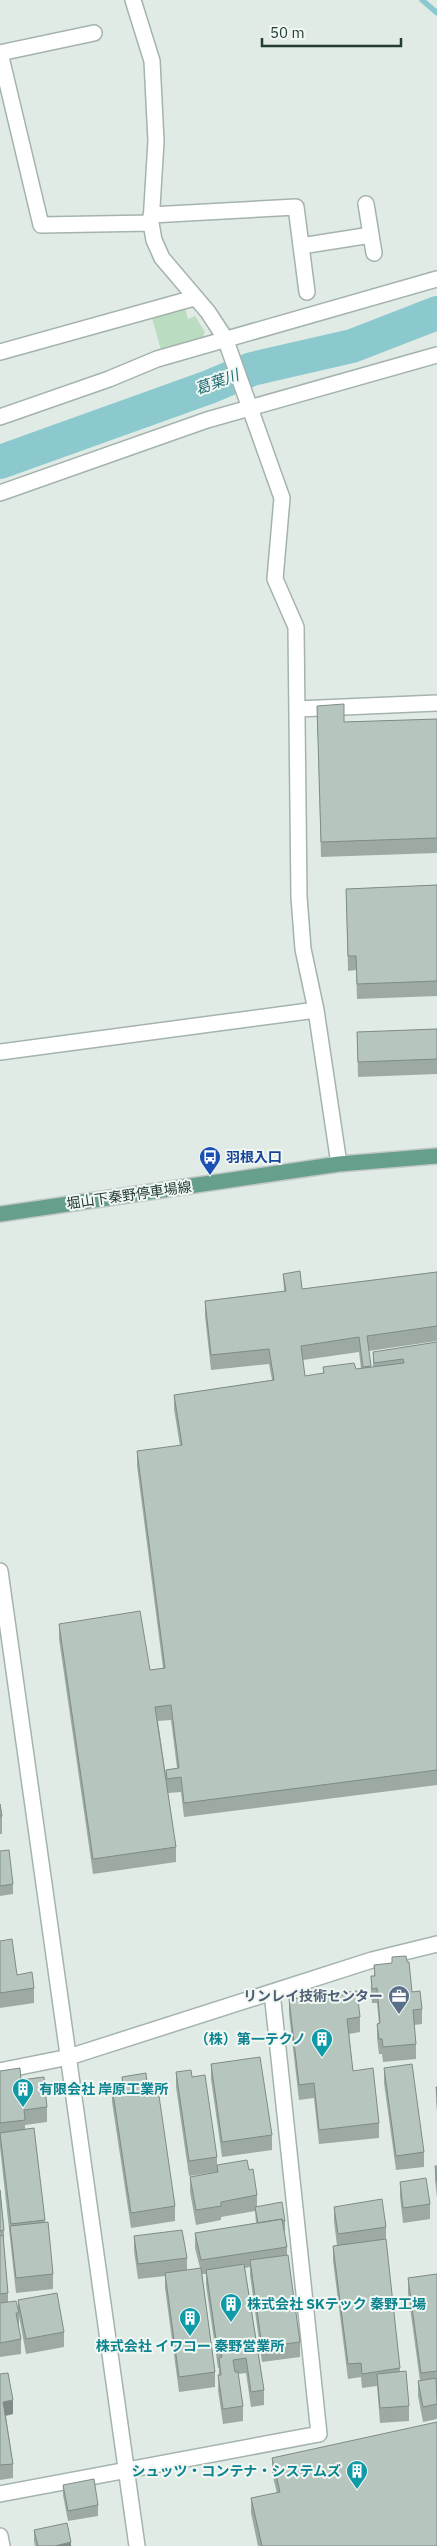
<svg xmlns="http://www.w3.org/2000/svg" width="437" height="2546" font-family="'IBM Plex Sans','Noto Sans JP',sans-serif">
	<style>
		.green { fill: #badcc1 }
		.lines { fill: none; stroke-linecap: round; stroke-linejoin: round }
		.stream { stroke: #8bc9cf; stroke-width: 5.5 }
		.river { stroke: #8bc9cf; stroke-width: 34 }
		.minor-casing { stroke: #a4b3ad; stroke-width: 18 }
		.major-casing { stroke: #c1c8c6; stroke-width: 18 }
		.minor { stroke: #fff; stroke-width: 15 }
		.major { stroke: #679f8d; stroke-width: 15 }
		.wall { fill: #9daaa4; fill-rule: evenodd }
		.shaded-wall { fill: #7f8b86 }
		.building { fill: #b6c6bf; stroke: #7f8b86 }
		.labels { text-anchor: middle; stroke-width: 4; stroke-linejoin: round; paint-order: stroke }
		.transit-label { font-size: 14px; font-weight: bold; fill: #164399; stroke: #f1f8f4; text-anchor: start }
		.street-label { font-size: 14px; fill: #223b33; stroke: #f1f8f4 }
		.service-label { font-size: 14px; font-weight: bold; fill: #4e5e75; stroke: #f1f8f4; text-anchor: end }
		.culture-label { font-size: 14px; font-weight: bold; fill: #0d838f; stroke: #f1f8f4; text-anchor: end }
		.water-label { font-size: 15px; font-style: italic; fill: #1e6c75; stroke: #f1f8f4 }
	</style>
	<rect width="100%" height="100%" fill="#e1ebe6"/>
	<path class="green" d="M185,308L188,319L195,316L205,332L202,339L161,350L152,318Z"/>
	<g class="lines">
		<path class="stream" d="M422,0L437,13"/>
		<path class="river" d="M0,462L209,387L252,369L352,346L437,313"/>
		<g class="minor-casing">
			<path id="minor" d="M133,0L152,61L156,141L151,223L154,240L162,258L208,312L225,338L282,498L275,579L296,627L299,897L303,949L316,1010L339,1164
				M0,53L41,225L151,223
				M0,53L94,33
				M366,204L374,253
				M151,215L296,207L307,292
				M301,246L371,235
				M0,352L194,298
				M0,417L109,379L157,359L437,279
				M0,493L207,420L437,355
				M297,709L437,703
				M0,1052L316,1010
				M0,1571L137,2546
				M0,2071L69,2057L372,1960L437,1944
				M0,2494L319,2434L272,1992
				M0,2536L2,2546"/>
		</g>
		<g class="major-casing">
			<path id="major" d="M0,1214L339,1164L437,1156"/>
		</g>
		<use href="#minor" class="minor"/>
		<use href="#major" class="major"/>
	</g>
	<path class="wall" d="M317,706L344,722L437,719V853L321,857Z
		M437,885V996L357,999L356,970L348,971L346,889Z
		M437,1029V1074L358,1077L357,1032Z
		M437,1272V1341L369,1351L371,1367H373V1352L437,1342V1785L184,1817L181,1792L168,1793L176,1847V1862L93,1874L59,1639V1624L150,1670L163,1668L137,1466V1451L180,1446L174,1409V1395L272,1380L269,1364L211,1370L205,1316V1301L284,1291L283,1274L302,1289ZM359,1352L361,1369H356L323,1367V1373L305,1376L303,1360ZM171,1720L177,1768L166,1770V1776L158,1721Z
		M0,1804L2,1816V1834H0Z
		M0,1851L13,1884V1894L0,1896Z
		M0,1941L17,1975L34,1988V2003L0,2008Z
		M374,1965L412,1992L422,2009V2024L414,2025L416,2044V2059L383,2062L382,2054H379L377,2038V2024H379L377,2003H372L371,1991V1976H374Z
		M289,1999L360,2017V2032L349,2034L353,2071L379,2123V2138L319,2144L314,2098L299,2100L289,2014Z
		M211,2064L272,2135V2150L222,2157L211,2079Z
		M384,2068L424,2152V2167L396,2170L384,2083Z
		M0,2071L21,2080L47,2107V2122L25,2125V2129L34,2128L45,2222L53,2274V2289L16,2293L0,2147Z
		M176,2072L192,2077L217,2157V2172L189,2176L176,2087Z
		M122,2077L147,2083L175,2206V2221L131,2228L112,2102V2087L122,2086Z
		M436,2087H437V2112L436,2102Z
		M217,2165L249,2170L257,2195V2207L285,2221V2231H284L287,2247V2255L300,2342V2357L262,2362L250,2275V2267L245,2268L264,2390V2405L251,2407L246,2373L238,2374L243,2406V2421L223,2424L218,2390L219,2368H218L206,2285V2274H202L215,2372V2387L179,2392L165,2288V2276L138,2279L134,2251V2236L187,2258V2270L200,2268L195,2248V2233L256,2223L255,2211L221,2217V2220L196,2225L190,2192V2177L217,2172Z
		M435,2166H437V2197L435,2181Z
		M400,2182L430,2204V2219L403,2223L400,2197Z
		M0,2190L4,2230V2245L8,2293V2302L18,2312V2300L64,2332V2347L26,2354L19,2316V2326L21,2339V2354L0,2357Z
		M334,2207L386,2227V2239L400,2371L409,2406V2421L380,2423L377,2386L362,2388L361,2377L348,2379L333,2261V2246H337L334,2221Z
		M437,2274V2419L423,2422L418,2396V2381H420L408,2293V2278Z
		M0,2374L13,2414L6,2416L13,2464V2478L0,2480Z
		M272,2458L437,2546H258L251,2513V2498L277,2493L272,2473Z
		M63,2485L98,2505V2516L68,2521L63,2495Z
		M34,2530L71,2546H35L34,2541Z"/>
	<path class="shaded-wall" d="M13,2400V2414L3,2416V2402Z
		M71,2542V2546H55Z"/>
	<path class="building" d="M344,704V722L437,719V838L321,842L317,706Z
		M437,885V981L357,984L356,956H348L346,889Z
		M437,1029V1059L358,1062L357,1032Z
		M300,1271L302,1289L437,1272V1326L367,1336L371,1366L363,1367L359,1337L301,1346L305,1376L324,1373L323,1367L354,1363L356,1369L404,1363L403,1359L374,1363L373,1352L437,1342V1770L184,1803L181,1777L167,1779L166,1770L179,1768L171,1705L155,1707L176,1847L93,1859L59,1624L140,1611L150,1670L165,1668L137,1451L182,1445L174,1395L274,1380L269,1349L211,1355L205,1301L286,1291L283,1274Z
		M0,1804L2,1816H0Z
		M9,1850L13,1884L0,1886V1851Z
		M12,1939L17,1975L32,1972L34,1988L0,1993V1941Z
		M406,1956L407,1962H409L412,1992L420,1991L422,2009L413,2010L416,2044L383,2047L382,2039H379L377,2024L380,2023L377,1988L372,1989L371,1976H375L374,1965L392,1963V1957Z
		M357,1991L360,2017L347,2019L353,2071L373,2068L379,2123L319,2130L314,2083L299,2085L289,1999Z
		M260,2057L272,2135L222,2142L211,2064Z
		M412,2064L424,2152L396,2156L384,2068Z
		M20,2068L21,2080L44,2077L47,2107L24,2110L25,2120L0,2123V2071Z
		M191,2070L192,2077L205,2075L217,2157L189,2161L176,2072Z
		M146,2073L147,2083L157,2082L175,2206L131,2213L112,2087L123,2086L122,2077Z
		M436,2087H437V2097Z
		M34,2128L45,2220L11,2224L0,2133Z
		M247,2160L249,2170L253,2169L257,2195L221,2202V2206L196,2210L190,2177L218,2172L217,2165Z
		M435,2166H437V2182Z
		M426,2178L430,2204L403,2208L400,2182Z
		M0,2190L4,2230L0,2231Z
		M382,2199L386,2227L338,2234L334,2207Z
		M282,2202L285,2221H282V2219L258,2223L255,2207Z
		M282,2219L287,2247L201,2260L195,2233Z
		M48,2222L53,2274L16,2278L10,2226Z
		M182,2230L187,2258L138,2264L134,2236Z
		M3,2235L8,2293L0,2294V2236Z
		M386,2239L400,2368L362,2374L361,2363L348,2364L333,2246Z
		M288,2255L300,2342L262,2347L250,2260Z
		M244,2264L264,2390L251,2392L246,2358L233,2360L235,2372H238L243,2406L223,2409L218,2375H221L219,2358L222,2357L221,2353H218L206,2270Z
		M201,2268L215,2372L179,2377L165,2273Z
		M437,2274V2371L421,2373L408,2278Z
		M57,2293L64,2332L26,2339L18,2300Z
		M16,2301L19,2313H16L21,2339L0,2343V2303Z
		M406,2371L409,2406L380,2408L377,2374Z
		M8,2373L13,2400L3,2402L13,2464L0,2465V2374Z
		M436,2378L437,2404L423,2407L418,2381Z
		M437,2422V2546H262L251,2498L280,2492L272,2458Z
		M94,2479L98,2505L68,2511L63,2485Z
		M67,2523L71,2542L55,2546H38L34,2530Z"/>
	<defs>
		<g id="bus-pin" transform="scale(1.125)"><path d="M0 17L-7.5 6A9.5 9.5 0 1 1 7.5 6Z" fill="#1a4fb4" stroke="#f1f8f4"/><path d="M-5-6H5V4H4V6H2V4H-2V6H-4V4H-5ZM-3.5-4V0h7V-4ZM-3.5 1.2v1.5H-2V1.2ZM2 1.2v1.5H3.5V1.2Z" fill="#fff"/></g>
		<g id="office-pin" transform="scale(1.125)"><path d="M0 17L-7.5 6A9.5 9.5 0 1 1 7.5 6Z" fill="#5c6f8a" stroke="#f1f8f4"/><path d="M-6-3h4V-5.5h4V-3h4V5H-6ZM-1-4.5V-3h2v-1.5ZM-6 0V1H6V0Z" fill="#fff"/></g>
		<g id="building-pin" transform="scale(1.125)"><path d="M0 17L-7.5 6A9.5 9.5 0 1 1 7.5 6Z" fill="#0f9aa8" stroke="#f1f8f4"/><path d="M-4-6H4V6H1V3H-1V6H-4ZM-2.5-4.3h1.7v1.8h-1.7ZM.8-4.3h1.7v1.8H.8ZM-2.5-1h1.7V.8h-1.7ZM.8-1h1.7V.8H.8Z" fill="#fff"/></g>
	</defs>
	<g fill-rule="evenodd">
		<use href="#bus-pin" x="210" y="1157"/>
		<use href="#office-pin" x="399" y="1996"/>
		<use href="#building-pin" x="322" y="2039"/>
		<use href="#building-pin" x="23" y="2089"/>
		<use href="#building-pin" x="231" y="2304"/>
		<use href="#building-pin" x="190" y="2318"/>
		<use href="#building-pin" x="357" y="2471"/>
	</g>
	<g class="labels">
		<g class="transit-label">
			<text x="226" y="1162">羽根入口</text>
		</g>
		<g class="street-label">
			<text transform="translate(129 1195) rotate(-8)" y="5">堀山下秦野停車場線</text>
		</g>
		<g class="service-label">
			<text x="383" y="2001">リンレイ技術センター</text>
		</g>
		<g class="culture-label">
			<text x="306" y="2044">（株）第一テクノ</text>
			<text x="39" y="2094" text-anchor="start">有限会社 岸原工業所</text>
			<text x="247" y="2309" text-anchor="start">株式会社 SKテック 秦野工場</text>
			<text x="190" y="2351" text-anchor="middle">株式会社 イワコー 秦野営業所</text>
			<text x="341" y="2476">シュッツ・コンテナ・システムズ</text>
		</g>
		<g class="water-label">
			<text transform="translate(217 382) rotate(-20)" y="5">葛葉川</text>
		</g>
	</g>
	<path d="M262 38v8h139v-8" fill="none" stroke="#223b33" stroke-width="2.5"/>
	<text x="270" y="38" font-size="15" fill="#223b33" stroke="#f1f8f4" stroke-width="4" paint-order="stroke">50 m</text>
</svg>
